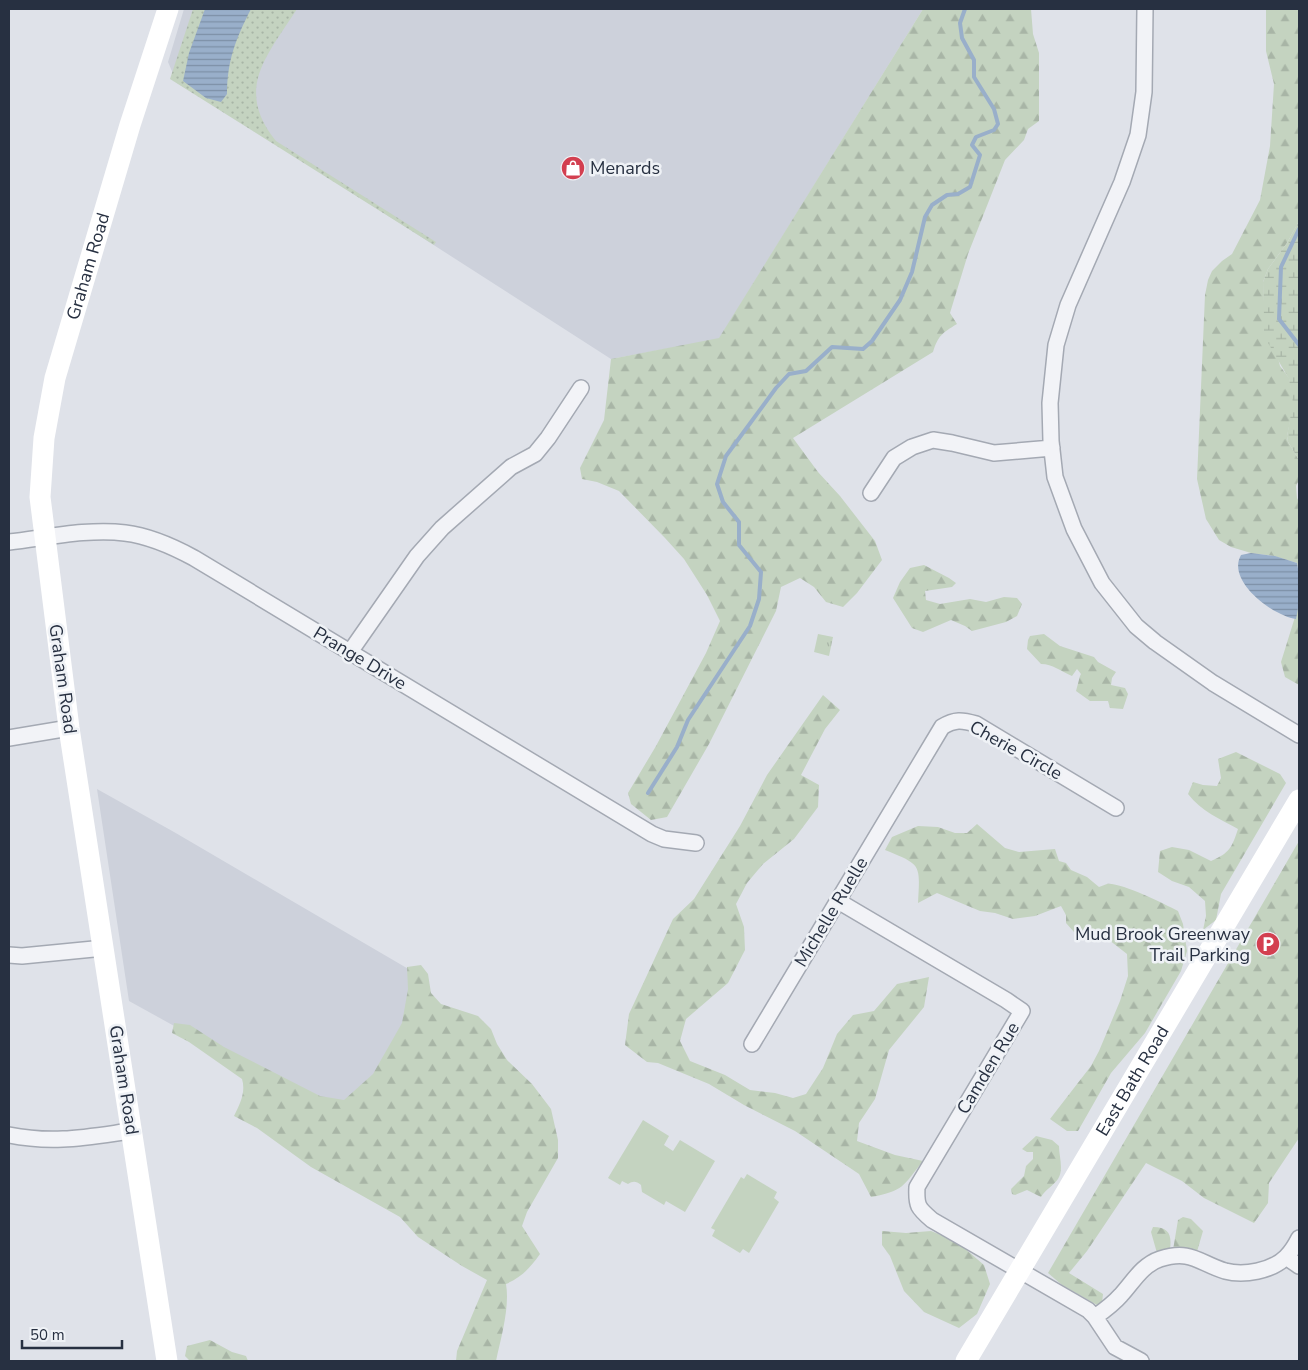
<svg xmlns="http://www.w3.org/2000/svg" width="1308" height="1370" font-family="'Nunito Sans',sans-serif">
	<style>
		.built { fill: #cdd1db }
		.grass { fill: url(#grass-dots) }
		.forest { fill: url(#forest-firs) }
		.wetland { fill: url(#wetland-marsh) }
		.park { fill: url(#park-tufts) }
		.garden { fill: #c4d3c0 }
		.water { fill: url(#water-rules) }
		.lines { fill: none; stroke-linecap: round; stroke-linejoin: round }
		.stream { stroke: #99afca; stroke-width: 4 }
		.street-casing { stroke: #a4a9b3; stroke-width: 18 }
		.street { stroke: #f2f3f7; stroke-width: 15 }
		.secondary { stroke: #fff; stroke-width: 21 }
		.labels { text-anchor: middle; stroke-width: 5; stroke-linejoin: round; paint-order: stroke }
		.poi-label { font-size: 18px; fill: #273041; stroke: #eff2f6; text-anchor: start }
		.street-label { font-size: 18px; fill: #273041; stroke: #eff2f6 }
	</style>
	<defs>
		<pattern id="grass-dots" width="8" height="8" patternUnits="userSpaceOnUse" patternTransform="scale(1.25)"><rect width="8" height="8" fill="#c4d3c0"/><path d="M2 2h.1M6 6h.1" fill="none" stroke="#a8b5a6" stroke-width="1.8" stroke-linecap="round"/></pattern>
		<pattern id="forest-firs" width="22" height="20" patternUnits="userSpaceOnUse" patternTransform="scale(1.25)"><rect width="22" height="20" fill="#c4d3c0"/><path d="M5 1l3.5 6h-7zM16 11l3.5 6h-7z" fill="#a8b5a6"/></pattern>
		<pattern id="wetland-marsh" width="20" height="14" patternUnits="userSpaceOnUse" patternTransform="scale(1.25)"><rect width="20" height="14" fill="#c4d3c0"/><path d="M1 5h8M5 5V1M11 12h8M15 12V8" fill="none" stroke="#a8b5a6"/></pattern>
		<pattern id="park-tufts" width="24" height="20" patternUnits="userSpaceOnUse" patternTransform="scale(1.25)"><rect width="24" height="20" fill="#c4d3c0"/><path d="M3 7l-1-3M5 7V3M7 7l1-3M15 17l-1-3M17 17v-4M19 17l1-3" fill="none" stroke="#a8b5a6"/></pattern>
		<pattern id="water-rules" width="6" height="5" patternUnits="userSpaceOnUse" patternTransform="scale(1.25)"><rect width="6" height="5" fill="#99afca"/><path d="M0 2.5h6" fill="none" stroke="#7d8fa6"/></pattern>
	</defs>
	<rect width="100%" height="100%" fill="#dfe2e9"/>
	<path class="built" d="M184,9H923L719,339L611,359L275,143L177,83L168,62Z
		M97,789L174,832L429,981L348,1122L129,1001Z"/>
	<path class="grass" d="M193,9H297C267,56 234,89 276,141L436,242L434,245L170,79Z"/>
	<path class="forest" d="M923,9H1031L1033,34L1039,53V121L1028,129L1024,140L1005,160L968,254L950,313L957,324C942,333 938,336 933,352L793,438L818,472L840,496L875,541L882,560L857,593L843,607L826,602L814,587L800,578L781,587L776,611L709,744L667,817L651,820L631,804L628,793L656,746L706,653L720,621L707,595L684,559L665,538L619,491L597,482L582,479L580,468L604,420L611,359L719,338Z
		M1266,9H1299V221L1287,243L1268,269L1263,282L1264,302L1280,366L1289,378L1294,403L1287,436L1288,442L1299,460V480L1296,486L1297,498L1299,502V573L1297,563L1274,556L1251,553L1231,547L1219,540L1206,519L1197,479L1205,295L1208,280L1212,271L1222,261L1232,254L1260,200L1270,146L1274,84L1266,51Z
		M924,565L949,578L956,583L952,587L925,591L926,600L940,604L970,599L986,602L1004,597L1017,598L1022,604L1017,616L1006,622L972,631L965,626L951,620L923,632L912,628L893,598L900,582L910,568Z
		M1299,604V685L1285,677L1281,662Z
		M1044,634L1060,646L1094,657L1098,662L1116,672L1112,678L1111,685L1125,688L1128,694L1123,709L1110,708L1108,701H1090L1076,691L1080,676L1081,674L1077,669L1072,676C1060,671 1053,664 1041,664L1027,649L1028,640L1030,636Z
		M823,695L840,710L825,729L801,775L819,785L818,807L794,839L763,864L747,883L736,904L744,927L745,950L728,983L686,1019L680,1041L690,1061L725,1075L750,1090L775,1093L793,1098L806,1094L823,1068L837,1034L853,1015L874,1011L897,984L929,977L924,1007L889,1050L875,1099L859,1123L857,1141L895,1155L923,1161C903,1186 904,1191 871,1197L859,1174L795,1131L744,1105L709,1084L658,1063L647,1062L625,1045L629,1014L673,919L694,899L740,826L767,775Z
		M1236,752L1280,774L1286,783L1221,894L1216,920L1203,930L1206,916L1205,901L1189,887L1172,881L1158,872L1160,851L1172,847L1189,850L1211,861C1230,853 1232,847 1238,829C1220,819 1201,811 1188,794L1193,782L1203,785L1217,786L1221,778L1218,759Z
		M977,824L1005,848L1019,852L1055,849L1059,861L1066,863L1071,870L1087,877L1099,887C1102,886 1104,885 1107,884C1120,882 1164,904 1178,911L1183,924L1187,951L1181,971L1145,1033L1111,1073L1078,1131H1067L1050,1119L1091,1066L1099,1051L1120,1001L1128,976L1127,954L1095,929L1074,932L1066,923V915L1061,906L1035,916L1013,919L995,913L980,911L937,893L918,903C920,864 922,865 885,850L892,837L918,826L938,827L955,833H967Z
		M1299,841V1138L1269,1183L1268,1203L1254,1223L1204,1198L1182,1181L1146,1163L1087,1251L1069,1273L1103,1294L1102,1303L1097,1305L1062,1285L1048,1273Z
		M421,965L428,974L431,993L441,1004L478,1016L491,1029L497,1044L507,1060L532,1084L551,1109L558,1140V1158L527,1212L522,1226L540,1254C530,1268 522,1277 506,1284C510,1307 501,1338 496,1361H456L457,1351L487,1280L462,1266L418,1237L400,1217L311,1167L257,1128L234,1116C240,1104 246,1092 242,1079L189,1042L172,1033L174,1023L190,1025L224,1047L320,1096L344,1100L373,1074L402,1023L408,989L407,967Z
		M1036,1136L1052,1140L1059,1146C1059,1156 1064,1170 1058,1179C1053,1186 1045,1190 1041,1197L1027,1190L1015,1195L1012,1194L1011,1189L1024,1176L1026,1166L1033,1159V1152H1027L1022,1149Z
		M1183,1217L1191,1219L1203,1231L1196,1255L1173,1250L1178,1220Z
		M1153,1227C1169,1227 1172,1235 1170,1249L1157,1253L1151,1232Z
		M882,1231L906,1233L931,1231L956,1241L984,1265L990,1284L977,1314L959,1328L924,1312L904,1291L890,1256L882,1245Z
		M210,1340L232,1352L246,1356L248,1361H190L185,1356L187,1346Z"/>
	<path class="wetland" d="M1299,221V460L1288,442L1287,436L1293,403L1289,379L1264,336L1263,282L1268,269L1287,243Z"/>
	<path class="park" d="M818,634L833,637L829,656L814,652Z"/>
	<path class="garden" d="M643,1120L669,1136L664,1145L673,1151L680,1140L715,1161L685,1212L666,1201L664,1205L642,1192L641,1185C636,1181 633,1181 628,1184L622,1181L620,1185L608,1178Z
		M747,1174L777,1192L774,1198L779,1202L749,1253L743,1249L740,1253L712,1236L715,1230L711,1228L741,1177L744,1179Z"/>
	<path class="water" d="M205,9H251C236,38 227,61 227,94L221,102L206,98L183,81L189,53Z
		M1251,553L1275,556L1297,563C1301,582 1300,601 1296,619C1273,616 1226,581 1241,555Z"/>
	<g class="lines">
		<path class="stream" d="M1299,229L1281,267L1279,319L1299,345
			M648,793L677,747L688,720L750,626L759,599L761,572L739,545V522L723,502L717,484L726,456L776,388L789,374L806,371L832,347L863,349L872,341L900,300L912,272L925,217L932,205L947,195L958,194L970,187L980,155L972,145L976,137L994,130L998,124L994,109L974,77V60L962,38L960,23L965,9"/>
		<g class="street-casing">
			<path id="street" d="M1145,9L1144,92L1138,135L1122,182L1068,305L1056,345L1050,403L1051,441L1055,477L1074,529L1102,583L1136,626L1155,642L1213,683L1299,735
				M871,493L894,458L912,447L933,440L952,443L994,453L1052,448
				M9,542C45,538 89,528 125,533C150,536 172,546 194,558L652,834L664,839L696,843
				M350,652L417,556L442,528L511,467L535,454L548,438L581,388
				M9,738L69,728
				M838,901L1006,1000L1022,1011L917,1187C916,1206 918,1208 932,1220L1088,1310L1095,1317L1115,1347L1141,1361
				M9,955L22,956L104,948
				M752,1044L942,727C955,719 962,720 976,724L1116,808
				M9,1135C54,1144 87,1137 131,1131
				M1286,1257L1299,1266
				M1095,1317C1105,1310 1114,1303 1121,1295C1133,1282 1142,1265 1160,1259C1191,1249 1199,1263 1225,1271C1244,1276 1272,1271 1286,1257C1291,1252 1296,1244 1299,1238"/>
		</g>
		<use href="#street" class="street"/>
		<g class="secondary">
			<path id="s1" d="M167,1361L69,728L40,497L44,438L55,378L130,125L168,9"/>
			<path id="s2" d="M966,1361L1299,800"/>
		</g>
	</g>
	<defs>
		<g id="shop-disc" transform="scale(1.25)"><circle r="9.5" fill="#d33f50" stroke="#eff2f6"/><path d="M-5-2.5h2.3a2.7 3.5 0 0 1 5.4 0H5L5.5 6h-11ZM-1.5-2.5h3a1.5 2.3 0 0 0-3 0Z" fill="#fff"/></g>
		<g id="parking-disc" transform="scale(1.25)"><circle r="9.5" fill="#d33f50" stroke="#eff2f6"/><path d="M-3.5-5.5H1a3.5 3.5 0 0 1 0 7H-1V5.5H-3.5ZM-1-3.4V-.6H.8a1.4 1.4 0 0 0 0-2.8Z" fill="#fff"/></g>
	</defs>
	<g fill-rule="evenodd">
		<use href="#shop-disc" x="573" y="168"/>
		<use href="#parking-disc" x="1268" y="944"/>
	</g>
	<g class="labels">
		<g class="poi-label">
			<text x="590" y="174">Menards</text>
			<text x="1250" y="940" text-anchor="end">Mud Brook Greenway<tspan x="1250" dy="21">Trail Parking</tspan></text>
		</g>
		<g class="street-label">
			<text dy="6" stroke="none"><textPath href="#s1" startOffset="1110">Graham Road</textPath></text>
			<text transform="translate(360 658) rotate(31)" y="6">Prange Drive</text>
			<text transform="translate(63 679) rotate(82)" y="6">Graham Road</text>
			<text transform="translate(1016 750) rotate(29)" y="6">Cherie Circle</text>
			<text transform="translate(831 912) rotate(-59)" y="6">Michelle Ruelle</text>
			<text transform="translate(988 1068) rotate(-59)" y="6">Camden Rue</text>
			<text transform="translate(124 1080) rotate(81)" y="6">Graham Road</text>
			<text dy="6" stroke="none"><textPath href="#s2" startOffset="326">East Bath Road</textPath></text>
		</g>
	</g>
	<rect width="1308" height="1370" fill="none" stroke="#273041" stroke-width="20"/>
	<path d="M22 1340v8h100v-8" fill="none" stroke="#273041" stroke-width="2.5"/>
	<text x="30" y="1340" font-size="15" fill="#273041" stroke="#eff2f6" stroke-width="4" paint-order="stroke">50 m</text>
</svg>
